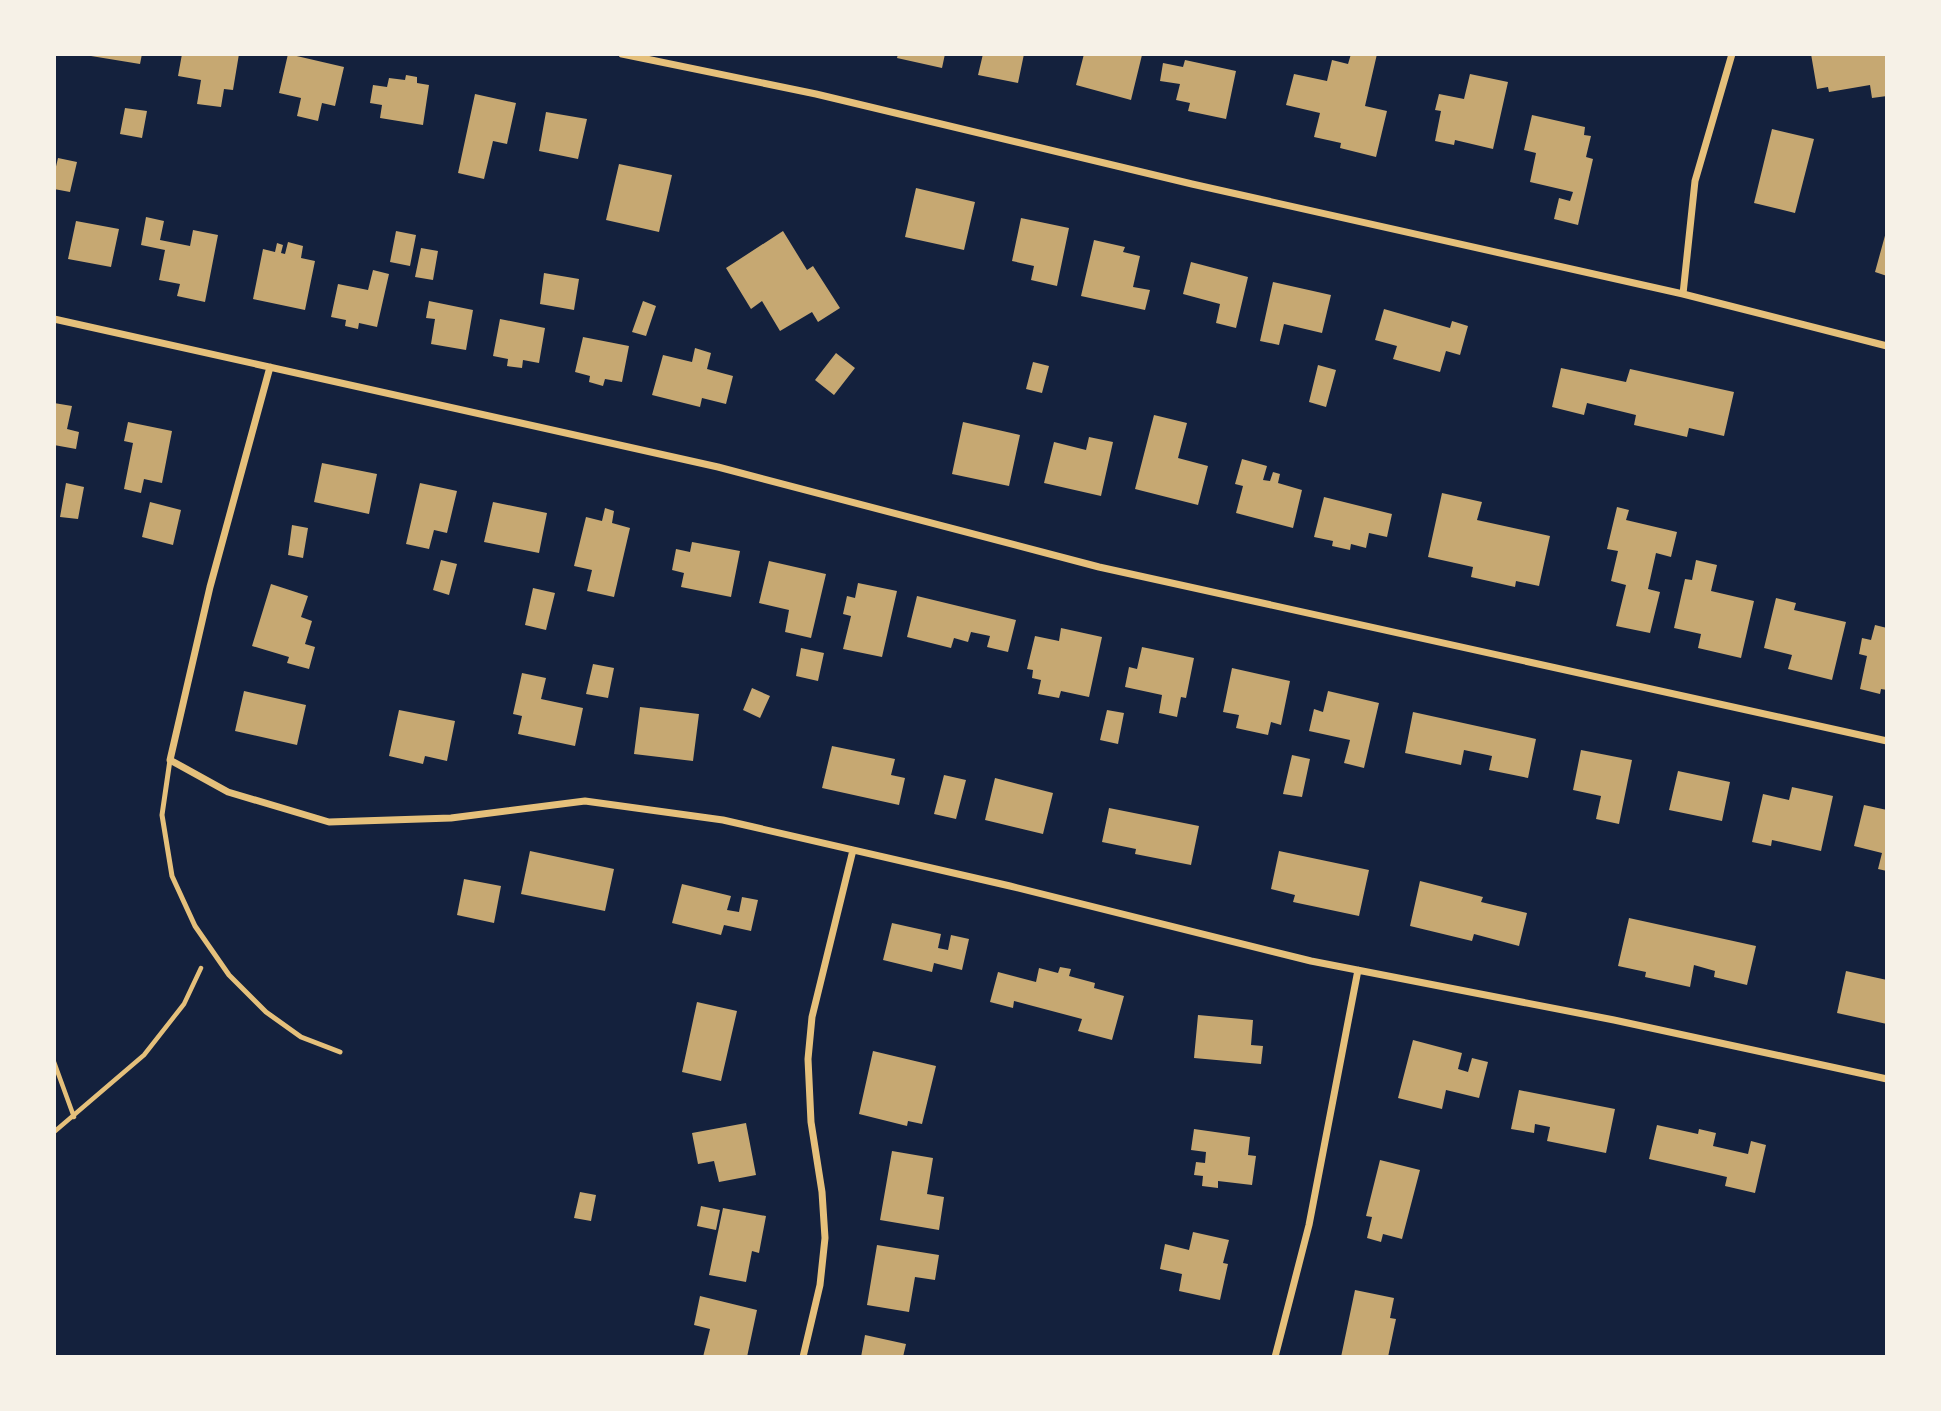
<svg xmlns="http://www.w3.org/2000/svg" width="1941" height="1411" font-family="'Archivo Narrow',sans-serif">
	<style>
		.building { fill: #c6a872 }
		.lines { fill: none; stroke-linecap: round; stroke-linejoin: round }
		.path { stroke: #e5c07b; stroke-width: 4.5 }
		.service { stroke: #e5c07b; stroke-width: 5 }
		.minor { stroke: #e5c07b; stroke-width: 7 }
	</style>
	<rect width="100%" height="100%" fill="#14213d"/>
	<path class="building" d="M91,54H142L140,64L91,56Z
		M182,54H239L233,90L224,89L221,107L197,104L201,80L178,76Z
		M288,54L344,67L335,106L322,103L318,121L297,116L301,98L279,93Z
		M898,54H945L942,68L897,58Z
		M983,54H1024L1018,83L978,75Z
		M1084,54L1142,55L1131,100L1076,85Z
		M1351,54H1377L1365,106L1387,111L1376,157L1340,148L1341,143L1314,137L1320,113L1286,105L1294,74L1327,81L1332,60L1348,64Z
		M1811,54H1887V96L1872,98L1870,85L1829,92L1828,87L1817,89Z
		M1185,60L1236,71L1226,119L1188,111L1190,103L1176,100L1180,84L1160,81L1163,63L1183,67Z
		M1470,74L1508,82L1493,149L1455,140L1454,145L1435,141L1441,111L1435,110L1439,94L1464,99Z
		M406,75L417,77V83L429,85L423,125L380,118L382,105L370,103L373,85L387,87L389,78L405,80Z
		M475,94L516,103L507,144L493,141L484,179L458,173Z
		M125,108L147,111L142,138L120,134Z
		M546,112L587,119L578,159L539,151Z
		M1532,115L1585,127L1584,135L1591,136L1586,157L1593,159L1578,225L1554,219L1559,198L1570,201L1573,192L1530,182L1536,153L1524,150Z
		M1772,129L1814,139L1795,213L1754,203Z
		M58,158L77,162L70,192L54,189V175Z
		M619,164L672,175L659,232L606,220Z
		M916,188L975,202L964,250L905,237Z
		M146,217L164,221L160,240L190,246L193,230L218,235L205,302L177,296L180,284L159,280L165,250L141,245Z
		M1021,218L1069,228L1057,286L1031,280L1034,266L1012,261Z
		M76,221L119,229L111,267L68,259Z
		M396,231L416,235L410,266L390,262Z
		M783,231L807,270L813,266L840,308L818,322L812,312L780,331L762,301L751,309L726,268Z
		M1886,232L1887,233V276L1875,272Z
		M1094,240L1125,247L1123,252L1140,256L1133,287L1150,290L1145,310L1081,296Z
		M288,242L303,246L301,258L315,261L305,310L253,299L263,249L275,252L277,243L283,245L281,253L285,254Z
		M421,248L438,251L433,280L415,277Z
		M1191,262L1248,277L1236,328L1216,323L1220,304L1183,294Z
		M373,270L389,274L377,327L359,323L358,329L345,326L346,320L331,317L338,284L368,290Z
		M544,273L579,279L574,310L540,304Z
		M1273,282L1331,295L1322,333L1284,324L1279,345L1260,341Z
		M429,301L473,310L466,350L431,344L435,319L426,318Z
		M643,301L656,306L646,336L632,332Z
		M1384,309L1450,328L1452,321L1468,326L1460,355L1446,351L1440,372L1393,359L1397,346L1375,340Z
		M500,319L545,328L539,363L523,360L522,368L507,366L508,359L493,356Z
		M583,337L629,346L622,382L605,379L603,386L589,382L590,376L575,372Z
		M695,348L711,353L707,369L733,376L726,404L702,398L700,407L652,395L663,355L692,362Z
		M836,353L855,368L834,395L815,380Z
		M1033,362L1049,366L1042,393L1026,389Z
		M1318,365L1336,370L1326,407L1309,402Z
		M1561,368L1626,382L1630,369L1734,392L1724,436L1689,428L1687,437L1634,425L1636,415L1587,403L1584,415L1552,407Z
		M54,403L72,406L67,429L79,432L76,449L54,445Z
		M1154,415L1187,423L1178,458L1208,466L1198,505L1135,489Z
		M128,422L172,431L162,483L144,479L141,493L124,489L133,443L124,441Z
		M963,422L1020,435L1009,486L952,474Z
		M1089,437L1113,442L1101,496L1044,483L1054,442L1086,450Z
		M1242,459L1267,466L1263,480L1270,481L1273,472L1280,474L1278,483L1302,490L1293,528L1236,513L1243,486L1235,484Z
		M322,463L377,474L369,514L314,502Z
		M66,483L84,487L78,519L60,517Z
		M420,483L457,491L447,533L434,530L429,549L406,544Z
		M1442,493L1482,502L1477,520L1550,536L1539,586L1516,581L1515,587L1471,577L1473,567L1428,557Z
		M1324,497L1392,514L1387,537L1369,533L1366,548L1351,544L1350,550L1332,546L1333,541L1314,537Z
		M150,502L181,510L173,545L142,537Z
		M493,502L547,513L539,553L484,542Z
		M1617,507L1629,510L1626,520L1677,532L1671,557L1656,553L1648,589L1660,592L1650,633L1616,626L1626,585L1611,581L1618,551L1607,549Z
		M605,508L614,511L612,523L630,528L614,597L587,591L592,570L574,566L586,517L602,521Z
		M292,525L308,528L303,558L288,555Z
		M692,542L740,551L731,597L681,587L684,573L672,570L676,549L690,552Z
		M441,560L457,564L449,595L433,590Z
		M1696,560L1717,565L1711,591L1754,601L1741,658L1698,648L1701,634L1674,628L1685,579L1692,580Z
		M769,561L826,574L811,638L785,632L789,610L759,603Z
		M858,583L897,591L882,657L843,649L851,616L843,614L847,596L855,598Z
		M271,584L308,596L301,617L312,621L305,644L315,647L309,669L287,663L289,657L252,646Z
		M533,588L555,593L546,630L525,625Z
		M917,596L1016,620L1008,652L987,647L990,636L971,632L968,642L954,638L951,648L907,637Z
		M1776,598L1796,603L1794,610L1846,622L1832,680L1788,669L1792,655L1764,648Z
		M1875,625L1887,628V690L1881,689L1880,694L1860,689L1867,656L1859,654L1862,638L1871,640Z
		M1061,628L1102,637L1089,697L1061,691L1059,698L1038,694L1041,680L1032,678L1033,670L1027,669L1035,636L1059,641Z
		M1142,647L1194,658L1186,698L1181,697L1177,717L1159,713L1162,695L1125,687L1129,667L1137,669Z
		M801,648L824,653L818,681L796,676Z
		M593,664L614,668L608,698L586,694Z
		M1232,668L1290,681L1281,725L1271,722L1268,735L1236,728L1239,715L1223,712Z
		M522,673L546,678L541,699L583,708L575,746L518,734L522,716L513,714Z
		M752,688L770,696L760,718L743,710Z
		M244,691L306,705L297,745L235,731Z
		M1328,691L1379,703L1364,768L1344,763L1350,740L1309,731L1314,709L1323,712Z
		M640,707L699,714L693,761L634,754Z
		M399,710L455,721L447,761L425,756L423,764L389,756Z
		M1107,710L1124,713L1118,744L1100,740Z
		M1413,712L1536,739L1528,778L1489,770L1492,756L1464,750L1461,765L1405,753Z
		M832,746L895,759L891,775L905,778L899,805L822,788Z
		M1581,750L1632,760L1619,824L1596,819L1601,796L1573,790Z
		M1292,755L1310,759L1302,797L1283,794Z
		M1678,771L1730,782L1722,821L1669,810Z
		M944,775L966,780L956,819L934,814Z
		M995,778L1053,793L1043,834L985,820Z
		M1792,787L1833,796L1821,851L1772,840L1771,846L1752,842L1763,794L1789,800Z
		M1864,805L1887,810V871L1878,869L1882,853L1854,846Z
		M1109,808L1199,826L1191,865L1135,854L1136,849L1102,842Z
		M530,851L614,869L605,911L521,894Z
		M1279,851L1369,870L1359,916L1293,902L1295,895L1271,889Z
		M464,879L501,886L494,923L457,915Z
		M1420,881L1483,897L1481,902L1527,913L1519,946L1474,934L1472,941L1410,926Z
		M682,884L731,896L727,910L739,912L742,897L758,900L751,931L724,925L721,935L672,923Z
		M1629,918L1756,946L1747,985L1714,977L1715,971L1694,965L1690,987L1645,977L1646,972L1618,966Z
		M892,923L941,934L938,948L948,950L951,935L969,939L962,970L934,963L932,972L883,960Z
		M1060,967L1071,969L1069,976L1095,983L1094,988L1124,996L1112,1040L1078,1031L1082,1019L1014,1001L1013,1008L990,1002L998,972L1036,982L1039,968L1058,973Z
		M1846,971L1887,980V1024L1837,1013Z
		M697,1002L737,1011L721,1081L682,1072Z
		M1198,1015L1253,1020L1251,1045L1263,1046L1261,1064L1194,1058Z
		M1413,1040L1462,1053L1458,1069L1468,1072L1472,1058L1488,1062L1479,1098L1446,1090L1442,1109L1398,1098Z
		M873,1051L936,1066L922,1124L908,1121L907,1126L859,1114Z
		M1519,1090L1615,1109L1606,1153L1547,1141L1550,1127L1535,1124L1534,1133L1511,1129Z
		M746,1123L756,1175L719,1182L714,1161L698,1164L692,1133Z
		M1657,1125L1698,1134L1699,1129L1716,1133L1713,1146L1748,1154L1751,1141L1766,1145L1755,1193L1725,1186L1727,1177L1649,1159Z
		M1194,1129L1250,1137L1248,1155L1256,1156L1252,1185L1218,1181V1188L1202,1186L1203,1176L1194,1175L1196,1162L1205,1163L1206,1152L1191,1150Z
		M892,1151L933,1158L927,1194L944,1197L939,1230L880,1220Z
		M1380,1160L1420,1170L1402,1239L1383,1234L1381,1242L1367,1238L1372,1217L1366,1216Z
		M580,1192L596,1195L591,1221L574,1218Z
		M701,1206L720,1210L716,1230L697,1226Z
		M723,1208L766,1216L759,1253L752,1251L746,1282L709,1275Z
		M1193,1232L1229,1240L1223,1263L1228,1264L1220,1300L1179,1291L1182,1274L1160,1269L1165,1244L1189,1250Z
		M877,1245L939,1255L935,1280L915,1277L909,1312L867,1305Z
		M1355,1290L1394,1298L1390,1318L1396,1319L1388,1357H1341Z
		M700,1296L757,1310L747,1357H703L710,1329L694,1325Z
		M865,1335L906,1344L903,1357H861Z"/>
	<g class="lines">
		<path class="path" d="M54,1062L74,1117
			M54,1132L144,1055L184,1004L201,968"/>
		<path class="service" d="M170,760L162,815L172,876L195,926L229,975L266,1012L301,1037L340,1052"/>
		<path class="minor" d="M622,54L816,94L1192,184L1683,294L1887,346
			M1683,294L1695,181L1732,54
			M54,319L718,467L1099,567L1887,741
			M270,367L210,587L170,760L228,792L329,822L451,818L585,801L723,820L1010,886L1311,961L1614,1020L1887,1079
			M803,1357L820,1285L825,1238L822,1192L811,1122L808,1059L812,1017L853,850
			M1275,1357L1309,1225L1358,970"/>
	</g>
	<rect width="1941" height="1411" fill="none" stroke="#f6f1e7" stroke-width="112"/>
</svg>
